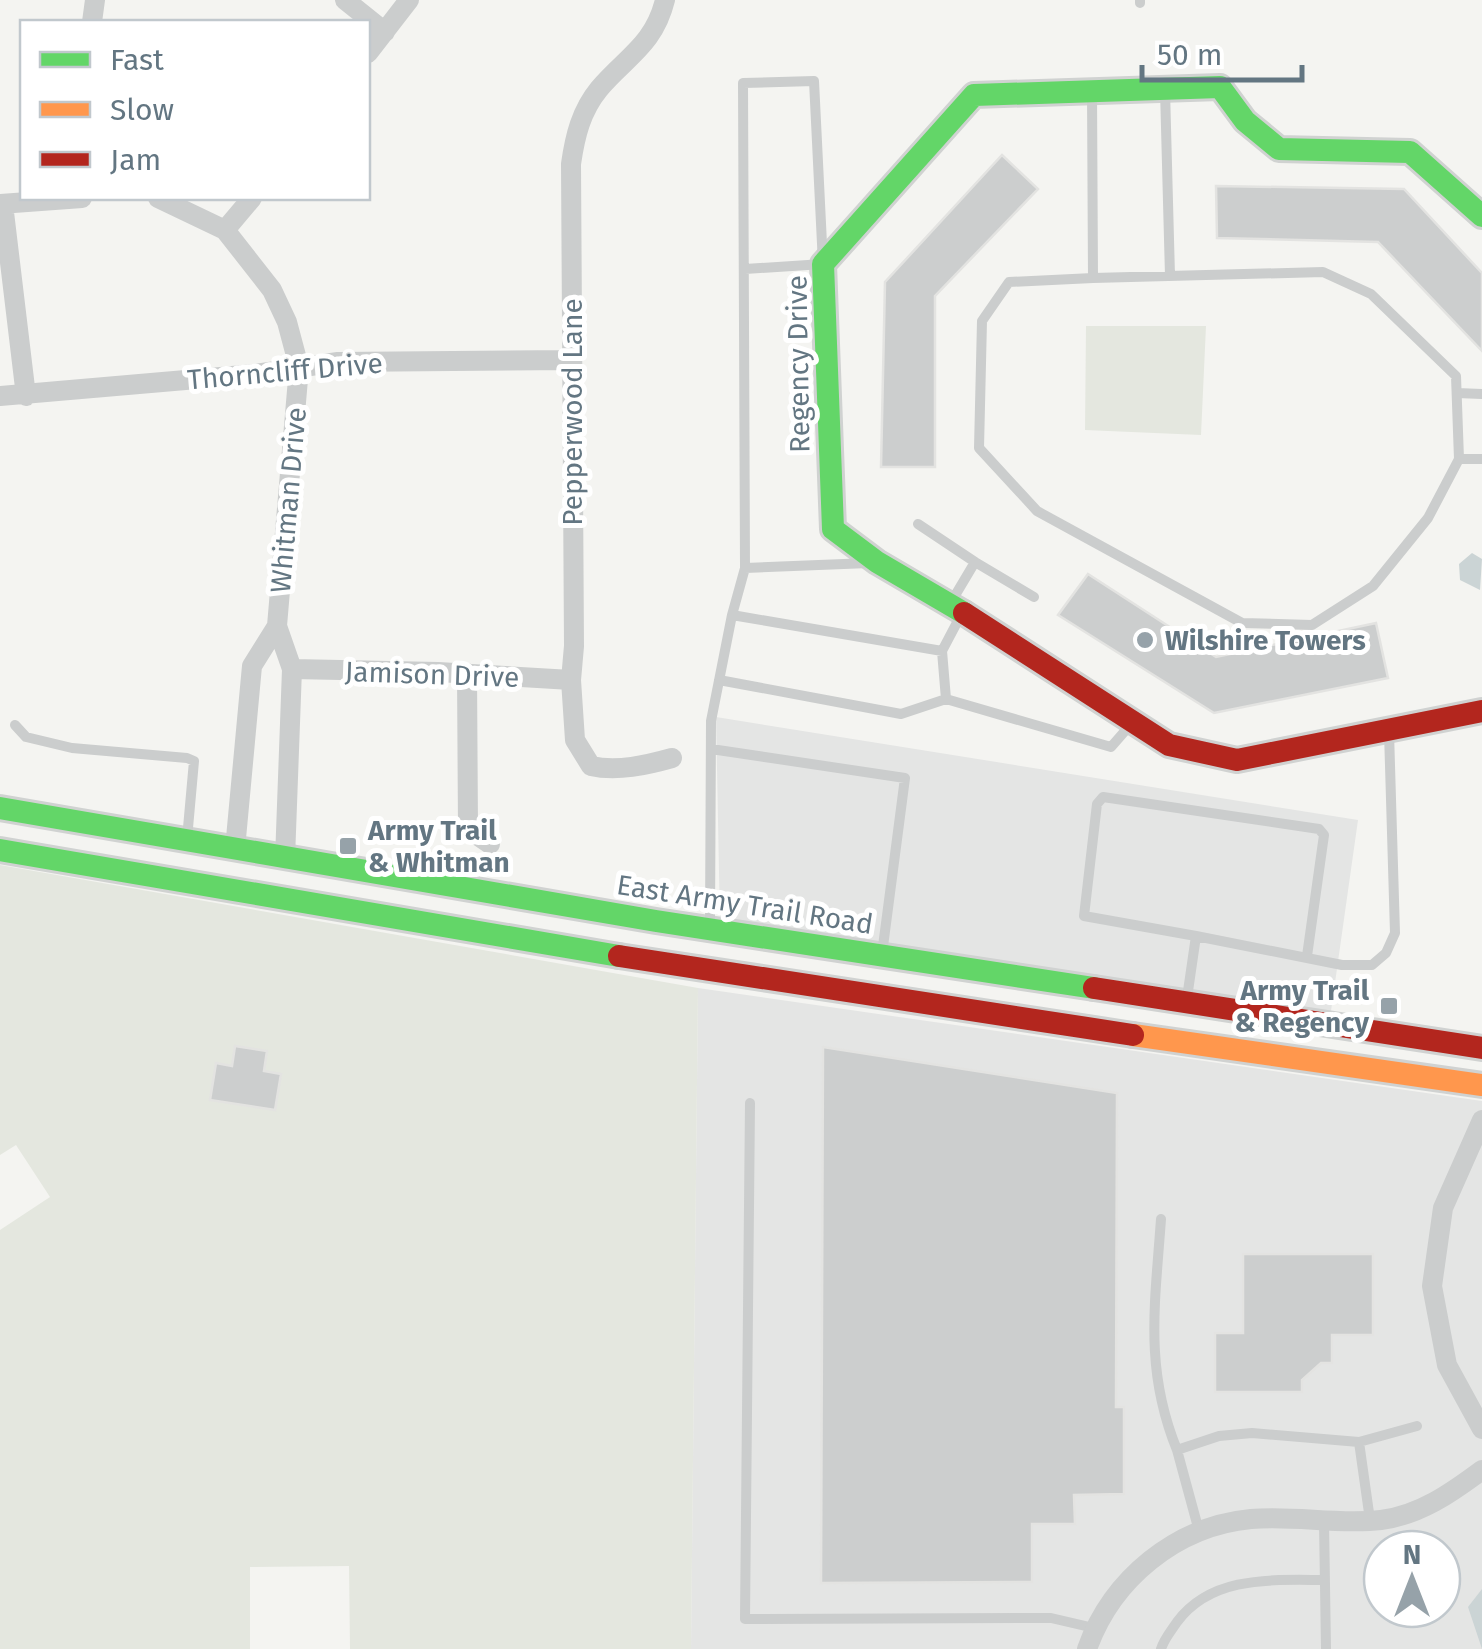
<svg xmlns="http://www.w3.org/2000/svg" width="1482" height="1649" font-family="'Fira Sans',sans-serif">
	<style>
		.built { fill: #e4e5e4; fill-rule: evenodd }
		.green { fill: #e4e7df; fill-rule: evenodd }
		.water { fill: #cbd4d5 }
		.building { fill: #cccece; stroke: #e3e3e1; stroke-width: 2.5 }
		.lines { fill: none; stroke-linecap: round; stroke-linejoin: round }
		.fast-casing { stroke: #d0d2d1; stroke-width: 28 }
		.slow-casing { stroke: #d0d2d1; stroke-width: 28 }
		.jam-casing { stroke: #d0d2d1; stroke-width: 28 }
		.lane { stroke: #cbcdcd; stroke-width: 10 }
		.street { stroke: #cbcdcd; stroke-width: 20 }
		.fast { stroke: #63d668; stroke-width: 22 }
		.slow { stroke: #ff974d; stroke-width: 22 }
		.jam { stroke: #b3261e; stroke-width: 22 }
		.poi-dot { fill: #96a2a9; stroke: #fff; stroke-width: 4 }
		.labels { text-anchor: middle; stroke-width: 10; stroke-linejoin: round; paint-order: stroke }
		.street-label { font-size: 28px; fill: #637682; stroke: #fff }
		.poi-label { font-size: 28px; font-weight: bold; fill: #637682; stroke: #fff; text-anchor: start }
	</style>
	<rect width="100%" height="100%" fill="#f4f4f1"/>
	<path class="built" d="M716,717L1358,820L1330,1018L720,923Z
		M698,988L1482,1101V1649H691ZM1382,1549H1442V1609H1382Z"/>
	<path class="green" d="M1086,326H1206L1201,435L1085,430Z
		M0,865L698,988L691,1649H350L349,1566L250,1567V1649H0V1230L50,1197L16,1145L0,1155ZM235,1046L267,1051L264,1071L281,1074L275,1110L210,1100L216,1064L232,1066Z"/>
	<path class="water" d="M1472,553L1482,559L1480,590L1460,580L1459,564Z
		M1482,1589V1649L1468,1607Z"/>
	<path class="building" d="M1002,155L1038,189L935,296V467H881L885,282Z
		M1216,186L1404,189L1482,273V351L1378,242L1217,238Z
		M1088,574L1216,657L1376,623L1388,678L1214,713L1058,615Z
		M235,1046L267,1051L264,1071L281,1074L275,1110L210,1100L216,1063L232,1066Z
		M823,1047L1117,1093L1116,1407H1124V1494L1074,1495L1075,1524H1032V1582L821,1583Z
		M1243,1254H1373V1335H1332V1363H1321L1302,1380V1392H1215V1333H1243Z"/>
	<g class="lines">
		<g class="fast-casing">
			<path id="fast" d="M964,613L877,562L833,529L823,264L974,95L1220,87L1245,121L1279,149L1410,152L1482,216
				M0,808L656,921L1094,988
				M0,850L619,956"/>
		</g>
		<g class="slow-casing">
			<path id="slow" d="M1133,1035L1482,1085"/>
		</g>
		<g class="jam-casing">
			<path id="jam" d="M964,613L1169,745L1237,760L1482,711
				M619,956L1133,1035
				M1094,988L1482,1048"/>
		</g>
		<path class="lane" d="M1140,0V3
			M1165,90L1170,276
			M1092,92L1093,278L1009,282L982,321L979,448L1037,511L1242,623L1312,625L1373,586L1428,518L1459,459H1482
			M1093,278L1323,272L1371,294L1456,376L1459,459
			M1457,393L1482,394
			M918,524L975,562L950,604
			M975,562L1034,597
			M745,568L869,563
			M732,615L745,568L743,83L814,81L823,264L745,269
			M719,680L901,714L946,699L942,651
			M946,699L1111,747L1132,723
			M15,725L26,737L72,748L187,758L194,761L187,839
			M711,749L905,778L882,954
			M710,925L711,721L732,615L942,651L962,613
			M1196,936L1084,916L1097,804L1103,797L1319,829L1324,835L1307,956
			M1187,998L1196,936L1342,965H1372L1386,953L1395,933L1389,732
			M750,1103L745,1619L1051,1618L1094,1628
			M1161,1219C1155,1304 1144,1369 1177,1450
			M1359,1442L1370,1520
			M1324,1522L1326,1649
			M1199,1531L1177,1450L1219,1436L1252,1433L1359,1442L1417,1426
			M1161,1649C1164,1639 1171,1631 1177,1622C1212,1575 1273,1580 1325,1580"/>
		<path class="street" d="M345,0L385,32
			M665,0C654,45 626,57 599,89C581,111 575,136 571,164L574,646L571,680L575,740L591,766C617,772 647,765 672,758
			M92,22L95,0
			M368,53L409,0
			M158,198L225,230L272,290L287,322L299,367L277,626L292,669L285,859
			M0,204L82,198
			M3,204L26,396
			M225,230L252,198
			M0,396L255,374L338,362L570,360
			M292,669L438,672L571,680
			M467,673L468,829L490,844
			M235,849L252,666L277,626
			M1482,1120L1443,1208L1432,1286L1447,1365L1482,1429
			M1087,1649C1112,1579 1176,1526 1251,1519C1294,1515 1337,1525 1381,1520C1420,1515 1451,1493 1482,1470"/>
		<use href="#fast" class="fast"/>
		<use href="#slow" class="slow"/>
		<use href="#jam" class="jam"/>
	</g>
	<g class="poi-dot">
		<circle cx="1145" cy="640" r="10"/>
		<rect x="338" y="836" width="20" height="20" rx="5"/>
		<rect x="1379" y="996" width="20" height="20" rx="5"/>
	</g>
	<g class="labels">
		<g class="street-label">
			<text transform="translate(798 364) rotate(-91)" y="10">Regency Drive</text>
			<text transform="translate(285 371) rotate(-5)" y="10">Thorncliff Drive</text>
			<text transform="translate(572 412) rotate(-90)" y="10">Pepperwood Lane</text>
			<text transform="translate(288 500) rotate(-85)" y="10">Whitman Drive</text>
			<text transform="translate(432 674) rotate(2)" y="10">Jamison Drive</text>
			<text transform="translate(745 904) rotate(9)" y="10">East Army Trail Road</text>
		</g>
		<g class="poi-label">
			<text x="1165" y="650">Wilshire Towers</text>
			<text x="368" y="840">Army Trail<tspan x="368" dy="32">&amp; Whitman</tspan></text>
			<text x="1369" y="1000" text-anchor="end">Army Trail<tspan x="1369" dy="32">&amp; Regency</tspan></text>
		</g>
	</g>
	<rect x="20" y="20" width="350" height="180" fill="#ffffff" stroke="#c1c8cd" stroke-width="2.5"/>
	<rect x="40" y="52" width="50" height="15" fill="#63d668" stroke="#c1c8cd" stroke-width="2.5"/>
	<text x="110" y="70" font-size="30" fill="#637682">Fast</text>
	<rect x="40" y="102" width="50" height="15" fill="#ff974d" stroke="#c1c8cd" stroke-width="2.5"/>
	<text x="110" y="120" font-size="30" fill="#637682">Slow</text>
	<rect x="40" y="152" width="50" height="15" fill="#b3261e" stroke="#c1c8cd" stroke-width="2.5"/>
	<text x="110" y="170" font-size="30" fill="#637682">Jam</text>
	<g transform="translate(1412 1579)"><circle r="48" fill="#ffffff" stroke="#c1c8cd" stroke-width="2.5"/>
	<path d="M0-8L18 38L0 25L-18 38Z" fill="#96a2a9"/>
	<text y="-15" font-size="28" font-weight="bold" text-anchor="middle" fill="#637682">N</text>
	</g>
	<path d="M1142 65v15h160v-15" fill="none" stroke="#637682" stroke-width="5"/>
	<text x="1157" y="65" font-size="30" fill="#637682" stroke="#ffffff" stroke-width="8" paint-order="stroke">50 m</text>
</svg>
